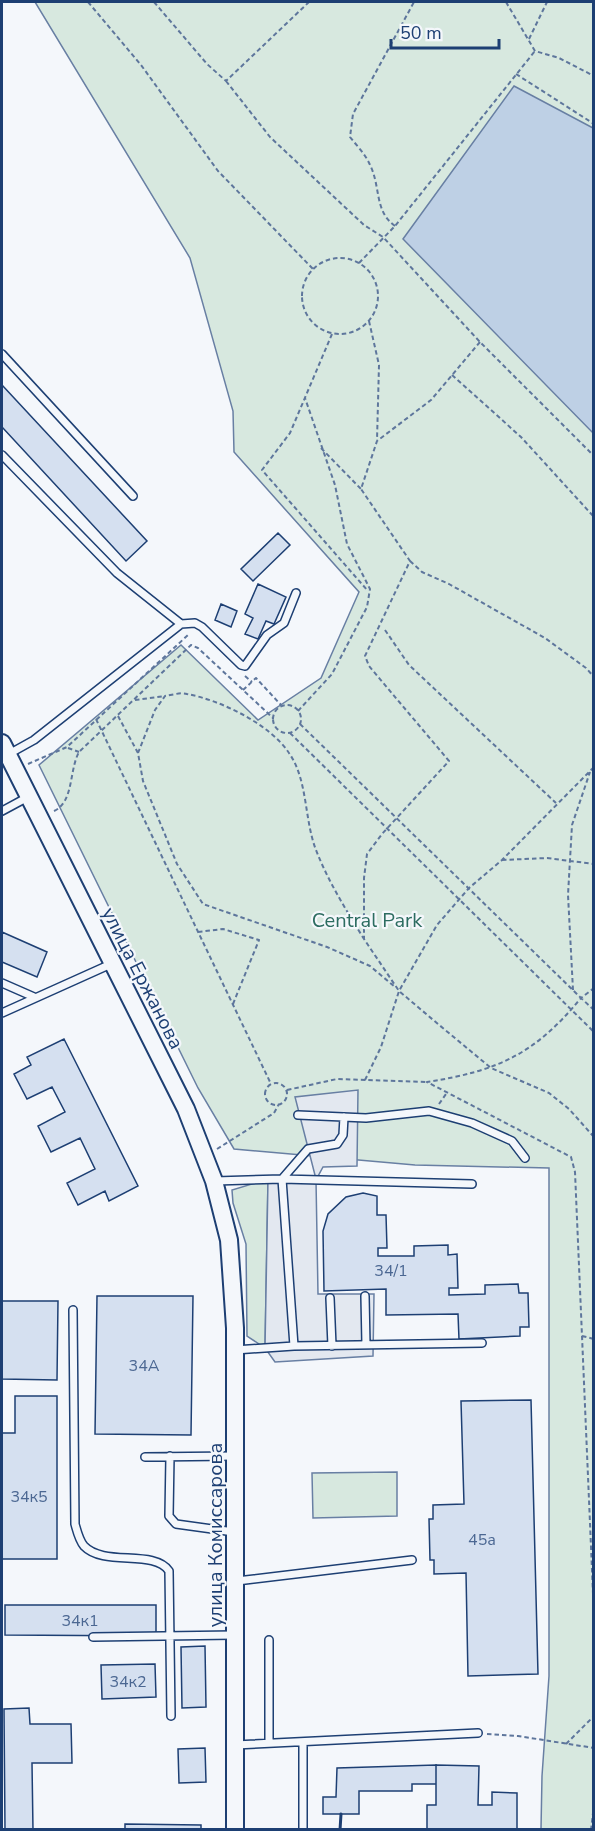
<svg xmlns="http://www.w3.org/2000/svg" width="595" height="1831" font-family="'Nunito Sans',sans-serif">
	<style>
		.green { fill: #d7e8df; stroke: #687fa3; stroke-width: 1.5 }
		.parking { fill: #e3e8f0; stroke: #687fa3; stroke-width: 1.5 }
		.water { fill: #bed0e5; stroke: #687fa3; stroke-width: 1.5 }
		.building { fill: #d5e0f0; stroke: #1d3f73; stroke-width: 1.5 }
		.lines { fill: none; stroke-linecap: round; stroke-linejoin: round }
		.service-casing { stroke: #1d3f73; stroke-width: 10 }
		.tertiary-casing { stroke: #1d3f73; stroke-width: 20 }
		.path { stroke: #5e769c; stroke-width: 2; stroke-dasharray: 4.5 3; stroke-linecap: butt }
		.service { stroke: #f4f7fb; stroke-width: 7 }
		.tertiary { stroke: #f4f7fb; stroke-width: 16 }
		.wall { stroke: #1d3f73; stroke-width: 3 }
		.labels { text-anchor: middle; stroke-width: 4.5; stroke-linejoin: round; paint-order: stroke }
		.number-label { font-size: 16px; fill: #4b6792 }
		.park-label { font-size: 20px; fill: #2c6c60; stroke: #f4f7fb }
		.street-label { font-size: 20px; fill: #1d3f73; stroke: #f4f7fb }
	</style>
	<rect width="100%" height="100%" fill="#f4f7fb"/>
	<path class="green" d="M35,2H593V1829H541L542,1776L549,1676V1168L415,1165L234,1149L198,1088L39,765L181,645L258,720L321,678L359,592L234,452L233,411L190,258Z
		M268,1179L265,1348L247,1336L246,1244L233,1203L232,1190Z
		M397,1472V1516L313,1518L312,1473Z"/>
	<path class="parking" d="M358,1090L357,1166L323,1167L316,1180L318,1294H374L373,1356L275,1362L265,1348L268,1179H316L295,1097Z"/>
	<path class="water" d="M514,86L593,128V433L403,239Z"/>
	<path class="building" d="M2,385L147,541L126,561L2,427Z
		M278,533L290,545L253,581L241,569Z
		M258,584L286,597L274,624L266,621L258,639L245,634L253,618L245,614Z
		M221,604L237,611L231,627L215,620Z
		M2,932L47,952L37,977L2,962Z
		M64,1039L138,1186L109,1201L105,1191L78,1205L67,1183L95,1169L80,1138L51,1152L38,1126L65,1112L52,1087L27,1099L14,1074L31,1065L27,1057Z
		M363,1193L377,1196V1215H386L387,1248H378V1256H414V1246L448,1245V1255L457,1254L458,1288H449V1295L485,1294V1285L518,1284L519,1293H528L529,1327H520V1336L459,1339L458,1314L386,1315V1289L324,1291L323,1231L328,1214L346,1197Z
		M97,1296H193L191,1435L95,1434Z
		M2,1301H58L57,1380L2,1379Z
		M15,1396H57V1559H2V1433H15Z
		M531,1400L538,1674L468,1676L466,1573L434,1574V1560H430L429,1519H433V1505L464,1504L461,1401Z
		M5,1605H156V1636L5,1635Z
		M205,1646L206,1707L182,1708L181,1647Z
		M155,1664L156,1697L102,1699L101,1665Z
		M29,1708L30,1724H71L72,1763H32L33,1830H5L4,1709Z
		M205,1748L206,1782L179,1783L178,1749Z
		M436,1765L479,1766L478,1805H492V1792L517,1793V1830H427V1805H436Z
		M436,1765V1784H412V1791H359V1814H323V1797H336L337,1768Z
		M125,1824L201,1825V1830H125Z"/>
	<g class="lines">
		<g class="service-casing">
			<path id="service" d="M2,354L133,496
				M2,455L117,573L181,624
				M7,755L34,740L181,624L195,623L202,627L241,665L245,666L267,635L284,623L296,593
				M2,811L28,797
				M2,983L34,997
				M2,1013L111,964
				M298,1115L366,1118L429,1111L472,1123L512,1141L525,1158
				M282,1179L472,1184
				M282,1179L308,1149L337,1144L343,1135L344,1117
				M215,1181L282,1179L294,1346L235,1350
				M365,1296L366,1345
				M330,1298L332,1346
				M73,1310L75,1524C77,1531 79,1540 84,1546C104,1567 154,1549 169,1571L171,1716
				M294,1346L482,1343
				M170,1456L169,1516L176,1524L234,1532
				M145,1457L235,1456
				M237,1581L412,1560
				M93,1637L234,1635
				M269,1640V1743
				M235,1745L478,1733
				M303,1830V1744"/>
		</g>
		<g class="tertiary-casing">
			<path id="tertiary" d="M2,743L186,1109L214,1181L229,1240L235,1328V1830"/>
		</g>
		<path class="path" d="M88,2L141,65L218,171L313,269
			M154,2L207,64L226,81L309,2
			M506,2L535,51L559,58L594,76
			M529,39L547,2
			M516,74L594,124
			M226,81L270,137L364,225L383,237L480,342L594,456
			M395,226C374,211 381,187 370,165C366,155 357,146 350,137L353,114L414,2
			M302 296a38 38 0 1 1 76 0a38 38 0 1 1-76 0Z
			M359,263L395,226L535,51
			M369,321L379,365L377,440
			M332,334L290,433L262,470L368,591
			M480,342L431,400L377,441L361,489L410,561L365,656L369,666L449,761L382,834L367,854L364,878V939L399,991L438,1024L491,1068L549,1093L569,1109L594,1137
			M452,375L521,437L594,517
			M321,448L361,489
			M410,561L422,572L449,584L545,638L586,668L594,677
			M385,630L409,665L556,803
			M245,676L252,682
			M243,690L256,678L281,705
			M135,700L165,696
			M273 719a14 14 0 1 1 28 0a14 14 0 1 1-28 0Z
			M298,711L332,674L367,607L370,589L347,544L335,485L305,398
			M118,716L138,753L143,781L177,864L203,904L327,947L370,966L395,987
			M96,719L271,1084
			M300,724L581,998L594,988
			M290,733L594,1032
			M68,748L79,752
			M138,753L155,710L165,696C172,695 181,692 187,694C220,700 270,724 289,753C308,780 304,819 316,850C328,881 346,910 364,939
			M28,764L67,747L188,635
			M54,811C74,802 69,770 79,752L191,645L198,648L273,718
			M502,860L547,858L594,864
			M198,932L223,929L259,940L233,1004
			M573,990L568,895L572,825L590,772
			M594,1010L581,998C535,1054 498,1071 427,1082L571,1157L575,1172L594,1617
			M365,1080L381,1047L399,991L437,925L469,888L502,860L594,767
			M265 1094a11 11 0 1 1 22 0a11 11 0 1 1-22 0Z
			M287,1090L337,1079L427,1082
			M439,1104L446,1094
			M217,1149L274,1113L279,1104
			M582,1336L594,1339
			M487,1734L518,1736L594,1748
			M566,1744L594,1716
			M591,1830L594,1805"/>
		<use href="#service" class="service"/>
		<use href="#tertiary" class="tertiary"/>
		<path class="wall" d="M340,1830L341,1814"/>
	</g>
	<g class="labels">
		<g class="number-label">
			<text x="391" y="1276">34/1</text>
			<text x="144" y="1371">34А</text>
			<text x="29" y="1502">34к5</text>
			<text x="482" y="1545">45а</text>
			<text x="80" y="1626">34к1</text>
			<text x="128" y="1687">34к2</text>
		</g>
		<g class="park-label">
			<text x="367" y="927">Central Park</text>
		</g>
		<g class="street-label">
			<text transform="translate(143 978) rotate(63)" y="7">улица Ержанова</text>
			<text transform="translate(215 1535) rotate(-90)" y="7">улица Комиссарова</text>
		</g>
	</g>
	<rect width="595" height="1831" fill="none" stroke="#1d3f73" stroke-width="6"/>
	<path d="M391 39v9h108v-9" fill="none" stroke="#1d3f73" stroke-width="3"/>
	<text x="400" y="39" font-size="18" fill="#1d3f73" stroke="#f4f7fb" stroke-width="4.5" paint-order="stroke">50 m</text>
</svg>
